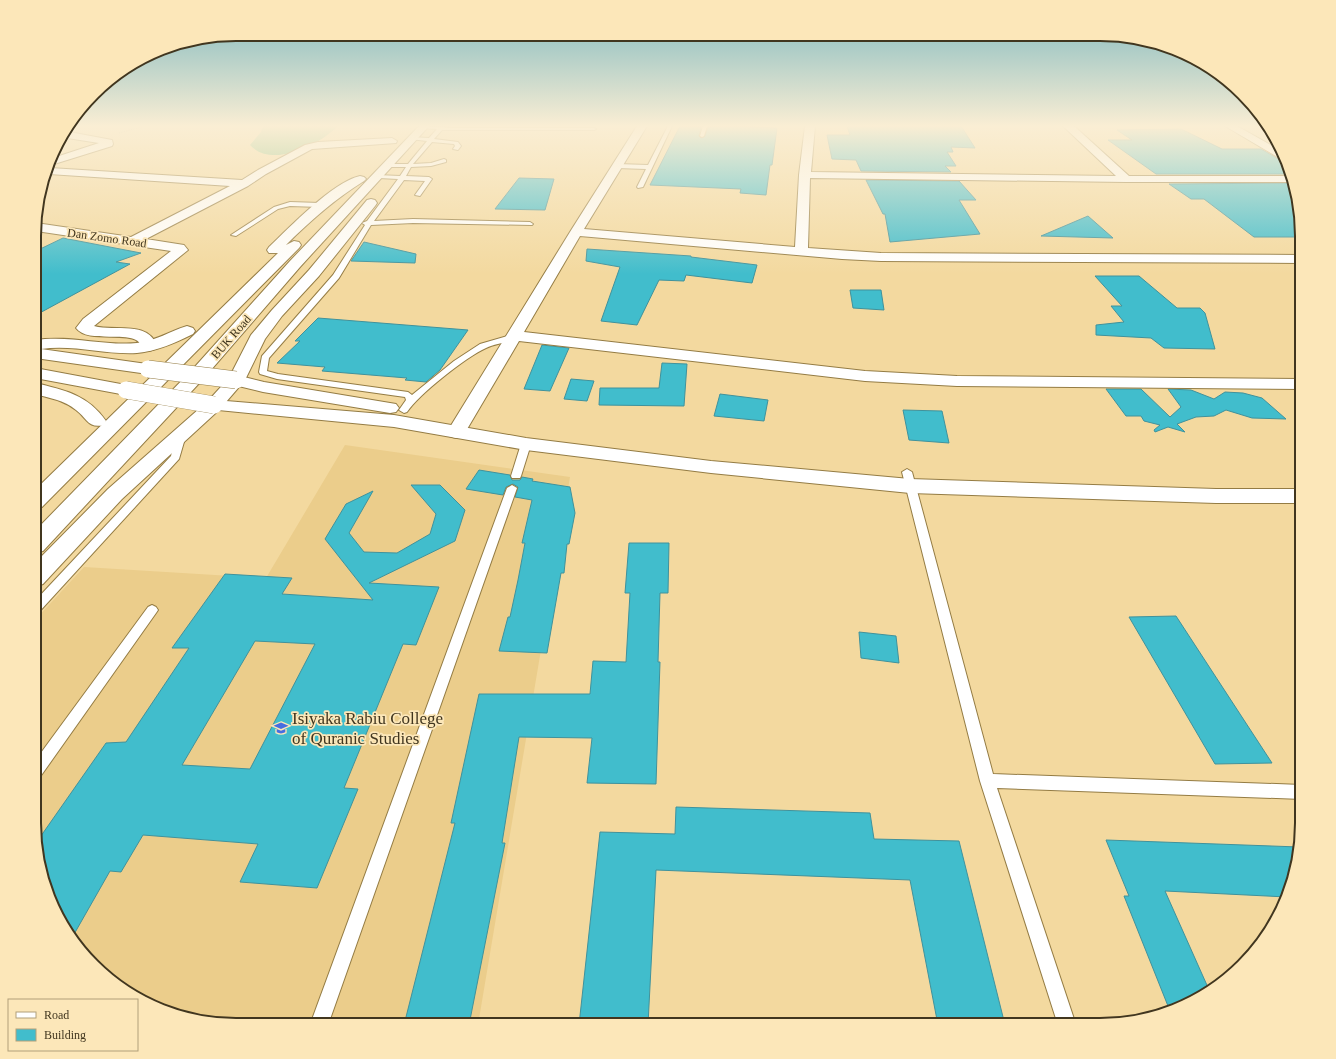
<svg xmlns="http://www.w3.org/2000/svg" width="1336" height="1059" font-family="Georgia,serif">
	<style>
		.built { fill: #ebcd8b }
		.water { fill: #7cbe82 }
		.building { fill: #41bdcc; stroke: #40929c; fill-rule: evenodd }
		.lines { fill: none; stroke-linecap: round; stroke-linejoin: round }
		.service-casing { stroke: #947c44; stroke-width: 2 }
		.minor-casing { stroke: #947c44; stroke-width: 2 }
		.secondary-casing { stroke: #947c44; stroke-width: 2 }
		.primary-casing { stroke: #947c44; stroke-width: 2 }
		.path { stroke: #a9956a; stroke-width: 1; stroke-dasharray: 1 1.5; stroke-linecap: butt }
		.service { fill: #fff; fill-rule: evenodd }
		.minor { fill: #fff; fill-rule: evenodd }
		.secondary { fill: #fff; fill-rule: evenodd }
		.primary { fill: #fff; fill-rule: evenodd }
		.secondary-bridge-casing { stroke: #947c44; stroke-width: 18; stroke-linecap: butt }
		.secondary-bridge { stroke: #fff; stroke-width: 17 }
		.labels { text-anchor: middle; stroke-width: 3.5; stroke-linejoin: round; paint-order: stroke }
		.far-street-label { font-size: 12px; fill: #41361f; stroke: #fce7b9 }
		.near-poi-label { font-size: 17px; fill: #41361f; stroke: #fce7b9; text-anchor: start }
		.rim { fill: none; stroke: #41361f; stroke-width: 2 }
	</style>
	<rect width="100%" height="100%" fill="#f3d99f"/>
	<path class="built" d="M345,445L570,477L478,1025H223L159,1010L103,975L55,912L34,836L35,620L84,567L266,578Z"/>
	<path class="water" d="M263,126H338C319,145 272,169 250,145L261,132Z"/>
	<path class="building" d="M680,126L701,127L699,136L701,138L705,136L708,127L729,126L777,128L772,165H770L766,195L740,193L741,189L650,185Z
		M847,126H961L975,148L951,147L953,152H947L956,166H945L951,172L861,171L856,160L832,159L827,135H850Z
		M1181,129L1222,149H1261L1280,160L1287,161L1292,174H1156L1108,140H1132L1117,130Z
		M519,178L554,179L545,210L495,209Z
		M866,180L959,181L976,200H959L980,234L890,242L885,214H883Z
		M1295,183L1302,237H1254L1204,199H1191L1169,184Z
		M1088,216L1113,238L1041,236Z
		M63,238L141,253L116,262L130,264L36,315V251Z
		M364,242L416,254L415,263L351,261Z
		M587,249L691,256V257L757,265L752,283L686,275L684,281L659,280L637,325L601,321L620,267L586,261Z
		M1095,276H1139L1177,308H1200L1205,313L1215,349L1164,348L1151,338L1096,335V325L1124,322L1111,306H1122Z
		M850,290H881L884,310L853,308Z
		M318,318L468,330L440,370L426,382L405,380L407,378L322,371L325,367L277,363L300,341H295Z
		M542,345L569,348L550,391L524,389Z
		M662,363L687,364L684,406L599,405L600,388H659Z
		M571,379L594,381L587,401L564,399Z
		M1106,389H1141L1170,417L1181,407L1168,389L1191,390L1214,399L1225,392L1243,393L1262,398L1286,419L1252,418L1226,410L1214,416L1196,417L1177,424L1185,432L1168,427L1155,432L1154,430L1160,425L1144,421L1141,416H1126Z
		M720,394L768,400L764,421L714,416Z
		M903,410L942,411L949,443L909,440Z
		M479,470L510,475L512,480H520L522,477L533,479L532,481L570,487L575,513L569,544H567L564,573H561L547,653L499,651L508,617H510L518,580L525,543H522L532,500L515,497L518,487L513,484L506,487L503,495L466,489Z
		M411,485H440L465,510L455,541L369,583L439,587L416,645L403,644L344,788L358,789L317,888L240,882L258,844L143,835L121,872L110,871L73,936L55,912L36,843L106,743L126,742L189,648H172L225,574L292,578L282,594L373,600L325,539L346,504L373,491L349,533L364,552L397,553L430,534L436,514ZM255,641L315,644L250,769L182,765Z
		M629,543H669L668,593H660L658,662H660L656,784L587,783L592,738L519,737L502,843H505L469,1025H404L455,823H451L479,694H590L593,661L626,662L630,593H625Z
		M1176,616L1272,763L1215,764L1129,617Z
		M859,632L896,636L899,663L861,658Z
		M676,807L870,813L874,839L959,841L1005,1025H938L910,880L656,870L648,1025H579L600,832L675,834Z
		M1106,840L1299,847L1287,897L1165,891L1210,992L1177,1010L1170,1011L1124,896H1129Z"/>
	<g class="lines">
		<g class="service-casing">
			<path id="service" d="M421,126L453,128H594L596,129L594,130H442L434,139L458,142L461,146L458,150L453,149L455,146L454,144L432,142L413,164L431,163L444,159L446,160V162L431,166L411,167L406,176L429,177L432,179L420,196L415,195L425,181L404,180L374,221L413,219L530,222L533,224L532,225L413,223L371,225L339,278L269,358L267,371L278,374L408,392L412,395L454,361L480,344L514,334L518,336C510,343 496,343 486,348C466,357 419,394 407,412L404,413L399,410L406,400L405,397L277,379L260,374L259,372L262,356L333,275L365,225L362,223L367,221L398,179L379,178L376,176L377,175L400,176L406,167H388L386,166V164H408L427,141L410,139V137L429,138L437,129L423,128Z
				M668,126H672L643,187L638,188L637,187L646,169L617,168L614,166L617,164L648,165Z
				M703,126H707L704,136L702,137L700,136Z
				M290,202L320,203L323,205L320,207L290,206L278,209L236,236L231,235L274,207Z
				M181,432L186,435L179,459L39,612L35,614V601L171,456L176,435Z
				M526,441L531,444L521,476L520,478H512L511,476L521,444Z
				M907,469L912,472L993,774L1302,785V799L997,788L1076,1025H1058L980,781L902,472Z
				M512,485L517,488L328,1025H310L507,488Z
				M152,605L156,607L158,610L156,613L40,777L35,779V761L148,607Z"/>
		</g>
		<g class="minor-casing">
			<path id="minor" d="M637,126H647L584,229L795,247L799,175L805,126H815L811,172L1116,176L1063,126H1074L1129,176H1292L1294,182H1126L810,178L808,248L881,253L1302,255V263L881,261L842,259L580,236L524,332L865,371L957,376L1302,379V389L957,386L865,381L519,341L463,436L456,438L449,436L447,432L570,232Z
				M1225,126H1237L1283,152L1286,160L1281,159Z
				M64,131L112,140L113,144L112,146L51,165L53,158L99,143L61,137Z
				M392,138L397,141L396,143L312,149L266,174L248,186L146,239L184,245L188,250L94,326C115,332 148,320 157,346L155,349L149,351L143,349C141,346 140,342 136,340C123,332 87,343 76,328L83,319L171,251L36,231V223L131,237L230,186L49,174L50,168L242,180L258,170L305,145L318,142Z"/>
		</g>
		<g class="secondary-casing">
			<path id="secondary" d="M187,326L193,328L195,331L193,334C175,343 157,351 137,353C105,355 73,344 41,349L154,365L157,369L154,373L148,374L35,358V340C71,335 103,346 137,343C156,341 170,331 187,326Z
				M35,368L126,385L132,386L135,390L132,394L126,395L35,378Z
				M236,375L264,382L396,404L399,408L396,412L390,413L263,392L230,384L227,380L230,376Z
				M35,383C65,390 88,395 106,421L104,425C88,429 87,418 76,410C64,400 49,398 35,394Z
				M214,400L394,415L526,438L711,461L910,479L1216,489H1302V503H1216L910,493L711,473L526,450L394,427L208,409L205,405L208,401Z"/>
		</g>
		<g class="primary-casing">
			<path id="primary" d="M419,126H429L300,267L204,378L43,551L35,553V531L192,370L290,261Z
				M360,176L364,177L366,179L364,181C335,199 310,221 286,245L294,241L299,242L301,245L299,248L42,507L35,509V490L278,253H269L267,250L269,247C290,227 333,182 360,176Z
				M371,199L375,200L377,203L375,206L319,276L282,316L265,339L245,380L220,409L122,499L43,584L35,587V563L108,489L208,401L229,378L251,335L272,310L309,270L367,200Z"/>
		</g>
		<path class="path" d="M119,133L145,126"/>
		<use href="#service" class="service"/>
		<use href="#minor" class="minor"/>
		<use href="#secondary" class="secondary"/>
		<use href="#primary" class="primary"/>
		<g class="secondary-bridge-casing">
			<path id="secondary-bridge" d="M148,369L236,380
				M126,390L214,405"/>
		</g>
		<use href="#secondary-bridge" class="secondary-bridge"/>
	</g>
	<linearGradient id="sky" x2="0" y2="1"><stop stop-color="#7db8bf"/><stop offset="0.46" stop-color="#faeed4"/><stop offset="1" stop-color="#faeed4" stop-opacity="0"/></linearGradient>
	<rect width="1336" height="274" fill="url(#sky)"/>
	<defs>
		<g id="university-bare" transform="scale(1.08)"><path d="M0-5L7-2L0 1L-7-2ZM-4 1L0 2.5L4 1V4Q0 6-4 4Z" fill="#476de0" stroke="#fce7b9" stroke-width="2.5" paint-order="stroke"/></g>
	</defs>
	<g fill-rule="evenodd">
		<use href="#university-bare" x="281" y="728"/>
	</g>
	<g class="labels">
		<g class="far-street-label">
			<text transform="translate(107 238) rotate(8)" y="4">Dan Zomo Road</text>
			<text transform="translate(231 337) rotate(-49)" y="4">BUK Road</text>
		</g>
		<g class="near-poi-label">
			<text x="292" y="724">Isiyaka Rabiu College<tspan x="292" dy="20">of Quranic Studies</tspan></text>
		</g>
	</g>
	<path d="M0 0H1336V1059H0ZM236 41H1100A195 195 0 0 1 1295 236V823A195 195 0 0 1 1100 1018H236A195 195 0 0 1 41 823V236A195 195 0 0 1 236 41Z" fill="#fce7b9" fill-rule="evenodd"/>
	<path class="rim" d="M236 41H1100A195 195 0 0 1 1295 236V823A195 195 0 0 1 1100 1018H236A195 195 0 0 1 41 823V236A195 195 0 0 1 236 41Z"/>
	<rect x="8" y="999" width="130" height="52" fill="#fce7b9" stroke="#b1a07b"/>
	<rect x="16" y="1012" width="20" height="6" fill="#ffffff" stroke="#b1a07b"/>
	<text x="44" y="1019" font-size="12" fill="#41361f">Road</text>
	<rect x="16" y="1029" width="20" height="12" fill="#41bdcc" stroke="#b1a07b"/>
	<text x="44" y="1039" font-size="12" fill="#41361f">Building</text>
</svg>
